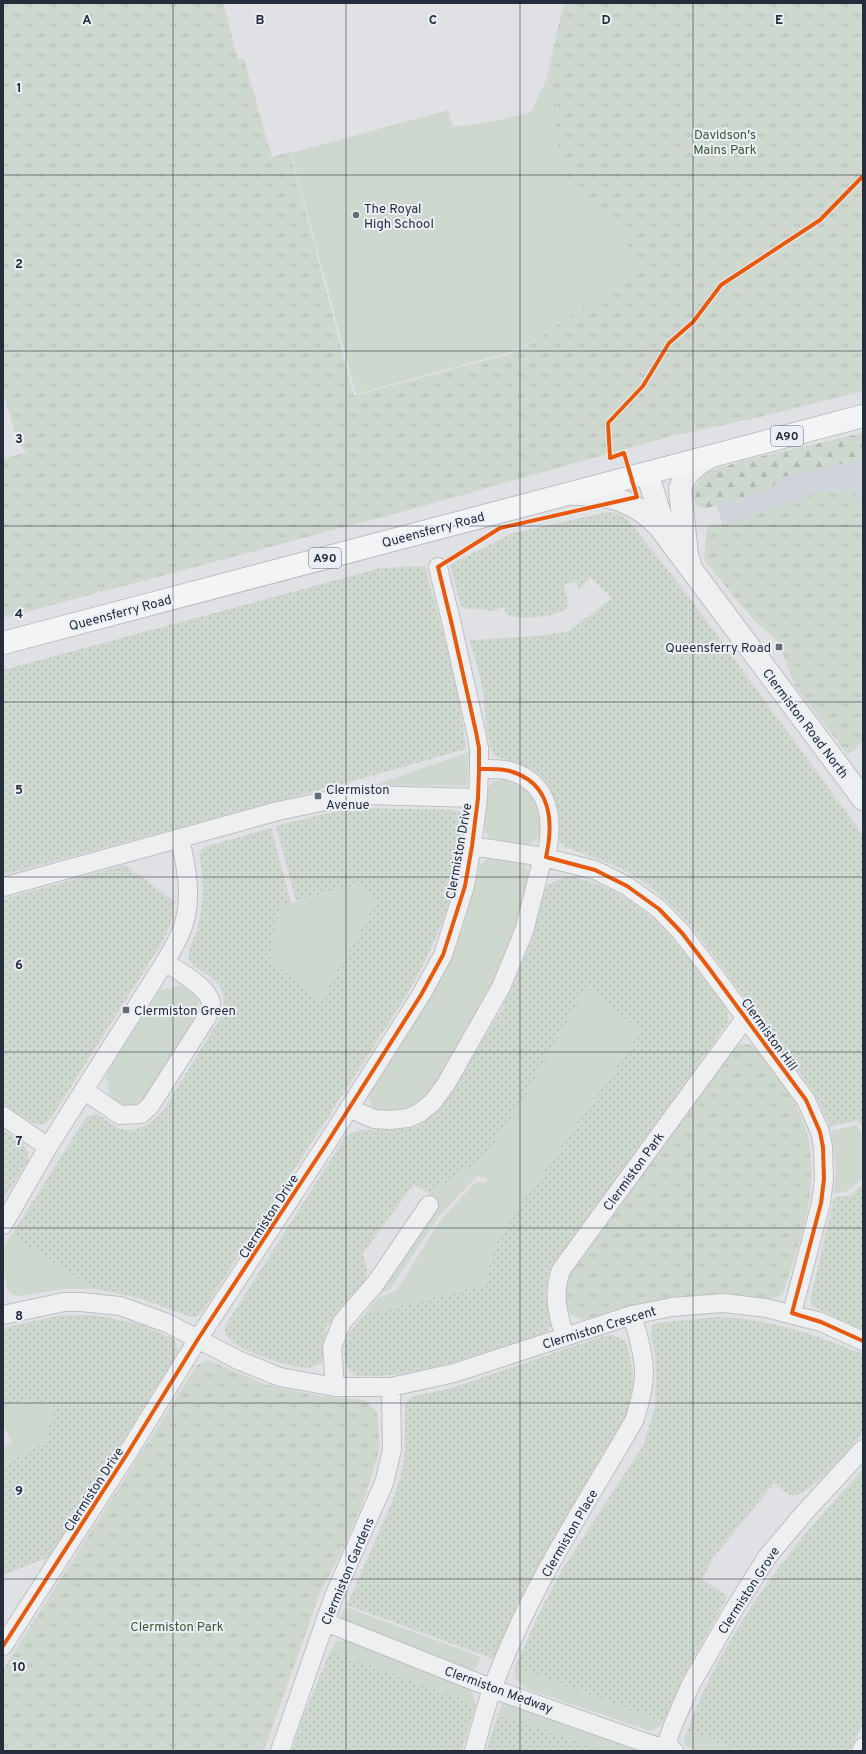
<svg xmlns="http://www.w3.org/2000/svg" width="866" height="1754" font-family="Overpass,sans-serif">
	<style>
		.built { fill: #d0d4db }
		.grass { fill: #ced8ce }
		.forest { fill: url(#forest-firs) }
		.park { fill: url(#park-tufts) }
		.garden { fill: url(#garden-dots) }
		.lines { fill: none; stroke-linecap: round; stroke-linejoin: round }
		.minor-casing { stroke: #bdbfc2; stroke-width: 20 }
		.tertiary-casing { stroke: #bdbfc2; stroke-width: 24 }
		.primary-casing { stroke: #bbbec2; stroke-width: 24 }
		.minor { stroke: #edeff1; stroke-width: 18 }
		.tertiary { stroke: #edeff1; stroke-width: 22 }
		.primary { stroke: #f3f4f5; stroke-width: 22 }
		.cycleway-casing { stroke: #ebeff5; stroke-width: 6 }
		.cycleway { stroke: #e8590c; stroke-width: 4 }
		.grid { fill: none; stroke: #252d3d; stroke-width: 1; stroke-opacity: 0.55 }
		.poi-dot { fill: #666c77; stroke: #ebeff5; stroke-width: 1.5 }
		.labels { text-anchor: middle; stroke-width: 4; stroke-linejoin: round; paint-order: stroke }
		.shield { fill: #ebeff5; stroke: #606774; stroke-width: 1 }
		.shield-label { font-size: 12px; font-weight: bold; fill: #252d3d }
		.park-label { font-size: 13px; fill: #385a32; stroke: #ebeff5 }
		.poi-label { font-size: 13px; fill: #252d3d; stroke: #ebeff5; text-anchor: start }
		.street-label { font-size: 13px; fill: #252d3d; stroke: #ebeff5 }
		.grid-label { font-size: 13px; text-anchor: middle; font-weight: bold; fill: #252d3d; stroke: #ebeff5; stroke-width: 4; stroke-linejoin: round; paint-order: stroke }
	</style>
	<defs>
		<pattern id="forest-firs" width="22" height="20" patternUnits="userSpaceOnUse"><rect width="22" height="20" fill="#ced8ce"/><path d="M5 1l3.5 6h-7zM16 11l3.5 6h-7z" fill="#b1bab2"/></pattern>
		<pattern id="park-tufts" width="24" height="20" patternUnits="userSpaceOnUse"><rect width="24" height="20" fill="#ced8ce"/><path d="M3 7l-1-3M5 7V3M7 7l1-3M15 17l-1-3M17 17v-4M19 17l1-3" fill="none" stroke="#b1bab2"/></pattern>
		<pattern id="garden-dots" width="8" height="8" patternUnits="userSpaceOnUse"><rect width="8" height="8" fill="#ced8ce"/><path d="M2 2h.1M6 6h.1" fill="none" stroke="#b1bab2" stroke-width="1.8" stroke-linecap="round"/></pattern>
	</defs>
	<rect width="100%" height="100%" fill="#dfe1e4"/>
	<path class="built" d="M863,441V537L726,538L711,483Z"/>
	<path class="grass" d="M547,78L564,177L624,235L633,270L598,294L547,333L514,351L356,394L291,153L448,110L453,127L495,121L531,112Z
		M469,752L467,786L375,785Z
		M504,779L524,786L538,804L542,828L538,839L526,846L492,842L485,832L486,793L492,782Z
		M495,856C506,858 522,857 527,869C531,879 525,891 523,901C507,960 482,1008 450,1060C439,1076 431,1093 415,1105C404,1113 386,1112 374,1109L369,1100L370,1090L434,990L462,930L480,865L487,859Z
		M357,885L377,900L320,1001L270,960L280,906Z
		M185,984L198,996V1015L146,1097L135,1105L126,1108L111,1099L106,1077L107,1071L159,991Z
		M587,986L641,1031L511,1218L494,1248L483,1285L365,1314L378,1298L397,1290L439,1222L476,1182L486,1183L488,1179L477,1176L439,1216L390,1289L380,1293L438,1200L429,1194L483,1159L511,1120Z
		M856,1125L863,1134V1179L845,1192L834,1193L836,1167L831,1131Z
		M11,1236L96,1289H64L20,1296C16,1295 11,1295 9,1291C4,1284 2,1255 4,1247C5,1243 9,1239 11,1236Z
		M32,1399L54,1407L46,1440L3,1465V1447L12,1442L3,1425V1408Z
		M348,1608L481,1657L475,1669L467,1670L345,1623L341,1617L344,1609Z
		M350,1639L471,1689L476,1704L330,1651L336,1642Z
		M515,1667L663,1722L660,1726L650,1731L528,1689C519,1684 513,1679 515,1667Z
		M506,1701L637,1749L639,1751H607L498,1714L502,1702Z
		M687,1731L741,1751H696L685,1746L684,1740Z"/>
	<path class="forest" d="M863,433V459L778,478L772,488L705,509L695,504L693,491L706,472L750,459Z"/>
	<path class="park" d="M3,3H223L238,59H244L272,157L290,152L354,396L513,353L547,333L598,294L633,270L624,235L564,177L547,78L563,5L568,3H863V391L769,415L668,437L409,510L3,618V459L27,452L18,444L3,391Z
		M851,490L863,501V742L848,755L795,686L779,643L753,619L704,560L707,525L732,523L818,492Z
		M748,1044L755,1048C769,1068 787,1087 797,1108C828,1169 803,1231 784,1291C770,1308 749,1296 730,1296C676,1295 635,1303 583,1320L570,1314C564,1306 564,1286 568,1276C570,1273 573,1269 575,1265L731,1050L739,1045Z
		M208,1360L264,1384L319,1396L365,1400L377,1412L380,1448L363,1503L339,1557L321,1590L264,1751H3V1669L197,1365Z"/>
	<path class="garden" d="M608,512C618,513 623,515 630,522L688,596L863,835V1127L857,1120L830,1127L817,1098L801,1074L692,927C671,904 647,881 618,867C601,859 581,854 564,846L560,842L559,837L558,811L547,785L532,771L516,763L495,756C485,742 486,710 483,692C480,674 475,657 469,640L525,637L568,632L612,598L590,577L579,590L576,581L564,585L568,605C567,606 566,609 564,610C554,617 512,622 505,612V607L492,611L484,609H466L461,606L450,565L513,533Z
		M425,566L458,689L466,749L360,779L3,875V670L381,568Z
		M361,808L453,810C457,811 461,812 464,815C470,824 465,842 463,851C452,905 435,945 408,993L203,1311L196,1317H191L139,1298L96,1289L11,1236L85,1119L90,1115L97,1114C104,1118 111,1124 118,1128C133,1135 151,1124 161,1113L218,1022C229,997 225,986 202,971C196,968 191,965 189,959C187,948 196,937 198,926C204,902 204,878 199,853L205,847L271,828L291,903L280,906L270,960L320,1001L377,900L357,885L296,901L276,826L333,812Z
		M125,865L174,901L173,916L165,938L51,1118C48,1121 45,1125 40,1125C31,1125 11,1109 3,1104V899Z
		M570,877C600,880 640,904 661,926C685,950 705,981 726,1008L729,1021L681,1089L549,1271C547,1283 545,1294 547,1306C548,1313 554,1320 550,1327C547,1332 542,1334 537,1337C481,1353 416,1379 357,1376L352,1374C336,1354 348,1329 365,1314L484,1285L494,1248L511,1218L641,1031L587,987L511,1120L483,1159L429,1194L414,1184L363,1253L367,1270L366,1281L326,1327L324,1358L321,1363C316,1365 311,1368 306,1368C289,1367 239,1351 228,1338C225,1334 225,1330 225,1326L345,1137L353,1132L362,1130L405,1129L417,1126L438,1110L453,1088L501,1010L515,980L533,936L542,899L547,886L559,879Z
		M3,1131C15,1138 31,1144 28,1161L3,1200Z
		M863,1184V1330L818,1309L813,1306L810,1301L834,1197L849,1196Z
		M61,1315H95L139,1324L174,1339L178,1349L177,1355L49,1557L3,1575V1466L46,1440L53,1408L32,1399L3,1408V1328Z
		M717,1317C771,1319 814,1334 863,1354V1433C850,1447 811,1498 791,1495C785,1494 779,1486 774,1483L712,1559L702,1580L726,1595L725,1602L687,1670L663,1722L515,1667L541,1609L563,1568L643,1446L655,1407L656,1375L655,1354L651,1336L652,1326L656,1323Z
		M613,1335L625,1341C637,1371 634,1395 625,1425L536,1570L516,1608L494,1659L347,1605L392,1502L401,1474L405,1449V1406L408,1400L414,1396L452,1388L603,1336Z
		M863,1469V1724L849,1751H741L687,1731C710,1668 746,1610 787,1557C810,1526 837,1498 863,1469Z
		M330,1651L476,1704L462,1751H292L301,1722Z
		M498,1714L607,1751H486Z"/>
	<g class="lines">
		<g class="minor-casing">
			<path id="minor" d="M479,769C489,769 501,768 510,771C551,783 554,821 546,857
				M472,846L543,857L595,870L627,886L659,909L682,933L708,967L806,1100L820,1132L823,1147L824,1179L821,1203L792,1313
				M3,887L278,811L335,799L364,795L478,798
				M85,1091L120,1115L141,1114L150,1106L207,1017C208,1013 211,1009 211,1005C211,988 178,971 165,962
				M349,1108L374,1119L390,1120L408,1118L419,1113L432,1103L446,1084L501,987L524,931L543,857
				M3,1116L48,1147
				M3,1225L48,1147L165,962C170,953 176,944 180,934C194,904 187,870 180,839
				M3,1315L64,1302H81L120,1306L167,1323L238,1360L280,1377L335,1387H391L454,1373L632,1315L672,1307L723,1303L766,1308L821,1322L863,1341
				M565,1337C557,1314 553,1292 561,1270L746,1017
				M335,1387L332,1347L342,1322L375,1284L429,1205
				M325,1622L504,1693L649,1744L674,1751
				M3,1646L127,1454L198,1339L327,1143L421,995L443,955L465,886L472,846L478,798L479,769V748L476,732L452,625L438,567
				M280,1751L334,1596L384,1483L392,1450L391,1387
				M474,1751C480,1730 485,1708 493,1687C527,1593 584,1507 634,1421C639,1406 644,1388 644,1372C644,1353 637,1333 632,1315
				M664,1751L673,1725L691,1684L733,1611L767,1557L805,1512L863,1449
				M861,1751L863,1747"/>
		</g>
		<g class="tertiary-casing">
			<path id="tertiary" d="M647,473L665,530
				M573,494C609,493 634,501 659,526L863,799
				M690,564L687,555L680,489C685,472 697,465 711,456"/>
		</g>
		<g class="primary-casing">
			<path id="primary" d="M3,643L863,416"/>
		</g>
		<use href="#minor" class="minor"/>
		<use href="#tertiary" class="tertiary"/>
		<use href="#primary" class="primary"/>
		<g class="cycleway-casing">
			<path id="cycleway" d="M479,769C489,769 501,768 510,771C551,783 554,821 546,857L595,870L627,886L659,909L682,933L708,967L806,1100L820,1132L823,1147L824,1179L821,1203L792,1313L821,1322L863,1341
				M3,1646L127,1454L198,1339L327,1143L421,995L443,955L465,886L472,846L478,798L479,769V748L476,732L452,625L438,567L500,528L637,497L624,453L610,458L608,423L643,386L669,343L693,322L721,285L820,220L863,176"/>
		</g>
		<use href="#cycleway" class="cycleway"/>
	</g>
	<path class="grid" d="M173,3V1751M346,3V1751M520,3V1751M693,3V1751M3,175H863M3,351H863M3,526H863M3,702H863M3,877H863M3,1052H863M3,1228H863M3,1403H863M3,1579H863"/>
	<g class="poi-dot">
		<circle cx="356" cy="215" r="4"/>
		<rect x="775" y="643" width="8" height="8" rx="2"/>
		<rect x="314" y="792" width="8" height="8" rx="2"/>
		<rect x="122" y="1006" width="8" height="8" rx="2"/>
	</g>
	<g class="labels">
		<g class="shield">
			<rect x="771" y="426" width="32" height="20" rx="3"/>
			<rect x="309" y="548" width="32" height="20" rx="3"/>
		</g>
		<g class="shield-label">
			<text x="787" y="440">A90</text>
			<text x="325" y="562">A90</text>
		</g>
		<g class="park-label">
			<text x="725" y="139">Davidson's<tspan x="725" dy="15">Mains Park</tspan></text>
			<text x="177" y="1631">Clermiston Park</text>
		</g>
		<g class="poi-label">
			<text x="364" y="213">The Royal<tspan x="364" dy="15">High School</tspan></text>
			<text x="771" y="652" text-anchor="end">Queensferry Road</text>
			<text x="326" y="794">Clermiston<tspan x="326" dy="15">Avenue</tspan></text>
			<text x="134" y="1015">Clermiston Green</text>
		</g>
		<g class="street-label">
			<text transform="translate(433 529) rotate(-15)" y="5">Queensferry Road</text>
			<text transform="translate(120 612) rotate(-15)" y="5">Queensferry Road</text>
			<text transform="translate(806 723) rotate(53)" y="5">Clermiston Road North</text>
			<text transform="translate(458 851) rotate(-80)" y="5">Clermiston Drive</text>
			<text transform="translate(770 1034) rotate(54)" y="5">Clermiston Hill</text>
			<text transform="translate(633 1171) rotate(-54)" y="5">Clermiston Park</text>
			<text transform="translate(268 1216) rotate(-57)" y="5">Clermiston Drive</text>
			<text transform="translate(599 1327) rotate(-17)" y="5">Clermiston Crescent</text>
			<text transform="translate(93 1489) rotate(-57)" y="5">Clermiston Drive</text>
			<text transform="translate(569 1533) rotate(-60)" y="5">Clermiston Place</text>
			<text transform="translate(347 1571) rotate(-67)" y="5">Clermiston Gardens</text>
			<text transform="translate(748 1590) rotate(-57)" y="5">Clermiston Grove</text>
			<text transform="translate(499 1689) rotate(20)" y="5">Clermiston Medway</text>
		</g>
	</g>
	<g class="grid-label">
		<text x="87" y="24">A</text>
		<text x="260" y="24">B</text>
		<text x="433" y="24">C</text>
		<text x="606" y="24">D</text>
		<text x="779" y="24">E</text>
		<text x="19" y="92">1</text>
		<text x="19" y="268">2</text>
		<text x="19" y="443">3</text>
		<text x="19" y="618">4</text>
		<text x="19" y="794">5</text>
		<text x="19" y="969">6</text>
		<text x="19" y="1145">7</text>
		<text x="19" y="1320">8</text>
		<text x="19" y="1495">9</text>
		<text x="19" y="1671">10</text>
	</g>
	<rect width="866" height="1754" fill="none" stroke="#252d3d" stroke-width="8"/>
</svg>
